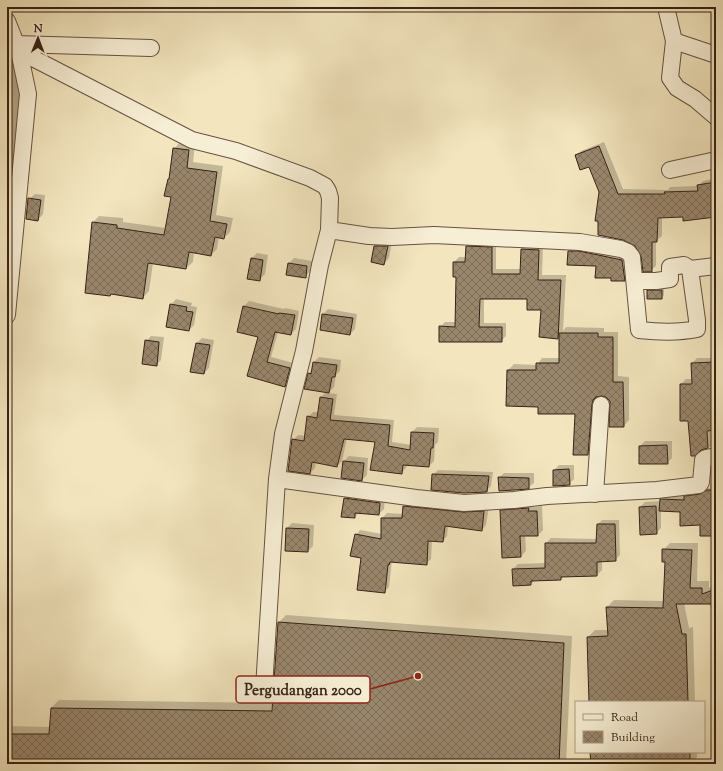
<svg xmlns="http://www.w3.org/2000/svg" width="723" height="771" font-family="'Sorts Mill Goudy',serif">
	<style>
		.shadow { fill: #0003 }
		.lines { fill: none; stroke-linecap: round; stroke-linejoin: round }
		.canal { stroke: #b3a385; stroke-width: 15 }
		.building { fill: url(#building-cross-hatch); stroke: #372115 }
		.street-casing { stroke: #665240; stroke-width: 18 }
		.street { stroke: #f7efd5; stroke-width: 16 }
		.leader { fill: none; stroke: #8f2418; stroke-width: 1.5 }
		.callout-dot { fill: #8f2418; stroke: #f7efd5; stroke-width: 1.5 }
		.callout { fill: #f7efd5; stroke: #8f2418; stroke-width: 1.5 }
		.callout-label { font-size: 15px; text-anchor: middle; font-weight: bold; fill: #372115 }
	</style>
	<defs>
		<pattern id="building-cross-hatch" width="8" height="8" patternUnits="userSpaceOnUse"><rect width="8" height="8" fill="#99876d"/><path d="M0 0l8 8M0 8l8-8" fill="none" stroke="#7e6e58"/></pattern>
	</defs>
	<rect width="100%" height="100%" fill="#f3e6bf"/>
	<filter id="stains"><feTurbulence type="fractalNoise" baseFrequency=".005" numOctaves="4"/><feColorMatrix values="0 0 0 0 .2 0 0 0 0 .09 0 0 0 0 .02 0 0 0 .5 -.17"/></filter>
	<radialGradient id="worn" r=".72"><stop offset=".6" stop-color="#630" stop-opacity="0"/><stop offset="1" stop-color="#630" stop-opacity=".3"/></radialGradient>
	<path class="shadow" d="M180,142L195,144L193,162L223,166L216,215L233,218L230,232L224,238L219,237L217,249L211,255L194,252L193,262L186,268L153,263L149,291L143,298L93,222L99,216L123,218V222L166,228L172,197L168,179L170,178L174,149Z
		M604,142L623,189L668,190L670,187L698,186L703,181L713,179L716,176V232H711V216L662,217V236L656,241V266L651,270L600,192L590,166L576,156L581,151Z
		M35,194L45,195L43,214L38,220L29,199Z
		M380,241L392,242L389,258L384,264L375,246Z
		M471,242L496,243V269H521L522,249L526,244L543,245L542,275H566L563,331L566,327L604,328V332H618V376L629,377V420L624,426L611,401L606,396L598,395L593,449L588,454L576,413L539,406L508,370L514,364L537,365L542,358H560V336L558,338L542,309L528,298H484V323H506V336L501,341L440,327L445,322H456L457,276H454V262L459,257H467V246Z
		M574,246L624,253L629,275L624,280L569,251Z
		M257,253L268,255L265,274L259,280L248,278L252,258Z
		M294,258L312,261L310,271L305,277L289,263Z
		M664,288V295L662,298L648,291L650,289Z
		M176,299L192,303L191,306L197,307L194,325L189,330L171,305Z
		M249,301L284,309L285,308L299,311L296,329L291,334L278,332L271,357L294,363L290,380L285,386L248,375L259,336L244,306Z
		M328,309L357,314L355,329L350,334L323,314Z
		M151,336L164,337L161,360L156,365L146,341Z
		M202,338L214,340L209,368L204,373L192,371L197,343Z
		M716,344V446L704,448L689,420L681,384L686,379H693L692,363L697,358H714L713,346Z
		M319,357L341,360L340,371L336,375L334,387L328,393L337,394L334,415L394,420L392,442L412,445V432L417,427L439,428L438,442L435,445L434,461L429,466L407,464L406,468L401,473L377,441L347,438L342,461L337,466L316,462L315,468L310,473L293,440L298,435L306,436L308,417L313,412H319L321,397L326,392L309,373L313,370L314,362Z
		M645,441H672V458L667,463L640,446Z
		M349,456L368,458L367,475L362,480L344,461Z
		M716,464V535L681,511L661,510V528L656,533L640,507L645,502L661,501V500L666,494L686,495L690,491L710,488L713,467Z
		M559,465H574V479L569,484L554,470Z
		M438,470L493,472L491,486L486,491L433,475Z
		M504,473H534V483L528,488L499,478Z
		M350,493L385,498L384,509L379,514L359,513L354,517L345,498Z
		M409,502L489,507L486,525L482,530L448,526L447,536L443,541L432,540L431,559L426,564L392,561L389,587L384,592L362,557L356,535L360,530L382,534V518L387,513L404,514V506Z
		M533,503V507L542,506L543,530L538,535H525L526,551L521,556L501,511L506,506Z
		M602,520H619L620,555L615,560L602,561V570L597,575L564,576L561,579L535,580L531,584L513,569L518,564L546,563V543L551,538L597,539L598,524Z
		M292,523L314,525L313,546L308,551L287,528Z
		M670,543H698L697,581H709V588L716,585V630H714L715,619L709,603H684L689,628L693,627L695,702H590L588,637L595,630H608L607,607L614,600L664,601L666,561L663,550Z
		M286,615L572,636L566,764H7V726L50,727L51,708L59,700L274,703L279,622Z
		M591,752H697V757L690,764H592Z"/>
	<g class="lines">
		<path class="canal" d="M7,44L19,77L17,125L7,208"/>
	</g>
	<path class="building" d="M599,146L618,194H665L664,192L698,191L697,185L716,182V217L683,221V217L658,218L657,242H652V272H643L641,256L635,246L623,240L598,235V221H595L599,192L589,167L580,170L575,155Z
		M173,148L189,150L187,168L217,172L210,221L227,224L224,239L215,237L211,256L189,252L186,269L148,263L143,299L111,294L110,296L85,293L92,222L117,225V228L164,235L171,197L164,196L168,179H169Z
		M28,198L41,200L38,221L26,219Z
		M374,246H388L384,265L371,262Z
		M466,246L492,247V274H520L521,249L539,250L538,280H561L558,339L539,337L541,310H527V299H480L479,327H502V342H439V326L455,327L456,277H453V262H465Z
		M568,251H579L622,260L625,281H611V278H595L596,266L567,265Z
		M251,258L263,260L260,281L247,279Z
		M288,263L307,266L306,278L286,275Z
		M647,290H662V299H647Z
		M170,304L187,307L186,311L193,312L189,331L166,327Z
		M243,306L279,314V313L295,315L291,335L275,332L267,362L290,368L285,387L247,376L258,337L237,332Z
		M322,314L353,318L350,335L320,330Z
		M559,333H598V337H613V382H623L624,427H609L610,401L606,397L601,396L596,397L593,400L592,404L588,455H573L575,414H538V407L506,406L507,370H536V363H559Z
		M145,340L159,342L157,366L142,364Z
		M196,343L210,345L204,374L190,372Z
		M313,362L337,365L335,377H332L329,393L304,389L308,373L311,374Z
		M716,362V430L707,431L708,448L701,450L695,456H691L688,421H680V384H692L691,363Z
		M320,397L333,399L330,420L390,425L388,446L410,450L411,432L434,433L433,448H431L429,467L403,465L402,474L370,470L375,442L344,439L337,467L312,462L310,474L288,471L292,439L304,441L307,416L317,418Z
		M667,445L668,464H639V446Z
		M343,461L364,463L362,481L341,478Z
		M569,469L570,485L553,486V470Z
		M432,474L489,476L487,492L464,493L431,490Z
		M498,477L529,478V489L499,491Z
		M707,490H716V536H700V525L680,526V512L659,511L660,499L684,500V496L700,494Z
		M344,498L380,503L379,515L355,513V518L341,517Z
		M403,506L463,512L484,511L482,531L445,526L443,542L428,541L427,565L390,562L389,565H388L385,593L357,590L361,558L350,556L355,534L381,539V518H402Z
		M656,506L657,534L640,535L639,507Z
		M529,508L528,511H537L538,536H520L521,557L502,558L500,510Z
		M597,524H615L616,561L597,562V576L561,577V580L531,581V585L513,586L512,569L545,568V543H596Z
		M286,528L309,529L308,552L285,551Z
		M662,549L692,550L690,588H702V594L716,589V604H676L682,634H686L688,702H589L587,637L608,636L606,607L663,608L665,562H662Z
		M278,622L564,643L559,764H7V734H49L51,708L272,711Z
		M590,752H690V764H591Z"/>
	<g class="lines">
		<g class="street-casing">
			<path id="street" d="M666,7L674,41L670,78L677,88L695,99L716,117
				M7,21L19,51L28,94L7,315
				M674,41L716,55
				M9,46L16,44L151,48
				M19,51L192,140L236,151L310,178L325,186L328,191L330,198L329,230L320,265L304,351L283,434L277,479L264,688
				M670,170L716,160
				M329,230L369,236L392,237L434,235L580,242L621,249L628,252L632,257L639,330C658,332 678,333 697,329V320L690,269
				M635,281H656L670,279V267L684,265L690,269L716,266
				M277,479L416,498L464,503L514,500L547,496L657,490L699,485L701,482L703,460L706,458L716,456
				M595,494L601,405"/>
		</g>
		<use href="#street" class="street"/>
	</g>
	<path class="leader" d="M418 676L370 689"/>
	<circle class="callout-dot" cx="418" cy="676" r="4"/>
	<rect class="callout" x="236" y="676" width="134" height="27" rx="4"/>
	<g class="callout-label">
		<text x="303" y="695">Pergudangan 2000</text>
	</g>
	<rect width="723" height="771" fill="none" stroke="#f3e6bf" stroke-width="24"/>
	<rect x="8" y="8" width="707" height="755" fill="none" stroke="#372115" stroke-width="2"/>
	<rect x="12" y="12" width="699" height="747" fill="none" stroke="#372115"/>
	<rect x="575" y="701" width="130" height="52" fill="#f7efd5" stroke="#aa9d88"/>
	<rect x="583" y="714" width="20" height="6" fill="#f7efd5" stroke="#aa9d88"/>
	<text x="611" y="721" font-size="12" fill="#372115">Road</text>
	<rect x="583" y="731" width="20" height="12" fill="url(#building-cross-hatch)" stroke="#aa9d88"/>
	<text x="611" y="741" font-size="12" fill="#372115">Building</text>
	<g transform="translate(38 38) rotate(1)" stroke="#f7efd5" stroke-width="3" paint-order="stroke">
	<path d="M0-3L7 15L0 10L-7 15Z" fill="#372115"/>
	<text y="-6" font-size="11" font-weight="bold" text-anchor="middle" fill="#372115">N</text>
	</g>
	<rect width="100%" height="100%" filter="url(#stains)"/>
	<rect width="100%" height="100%" fill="url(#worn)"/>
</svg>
